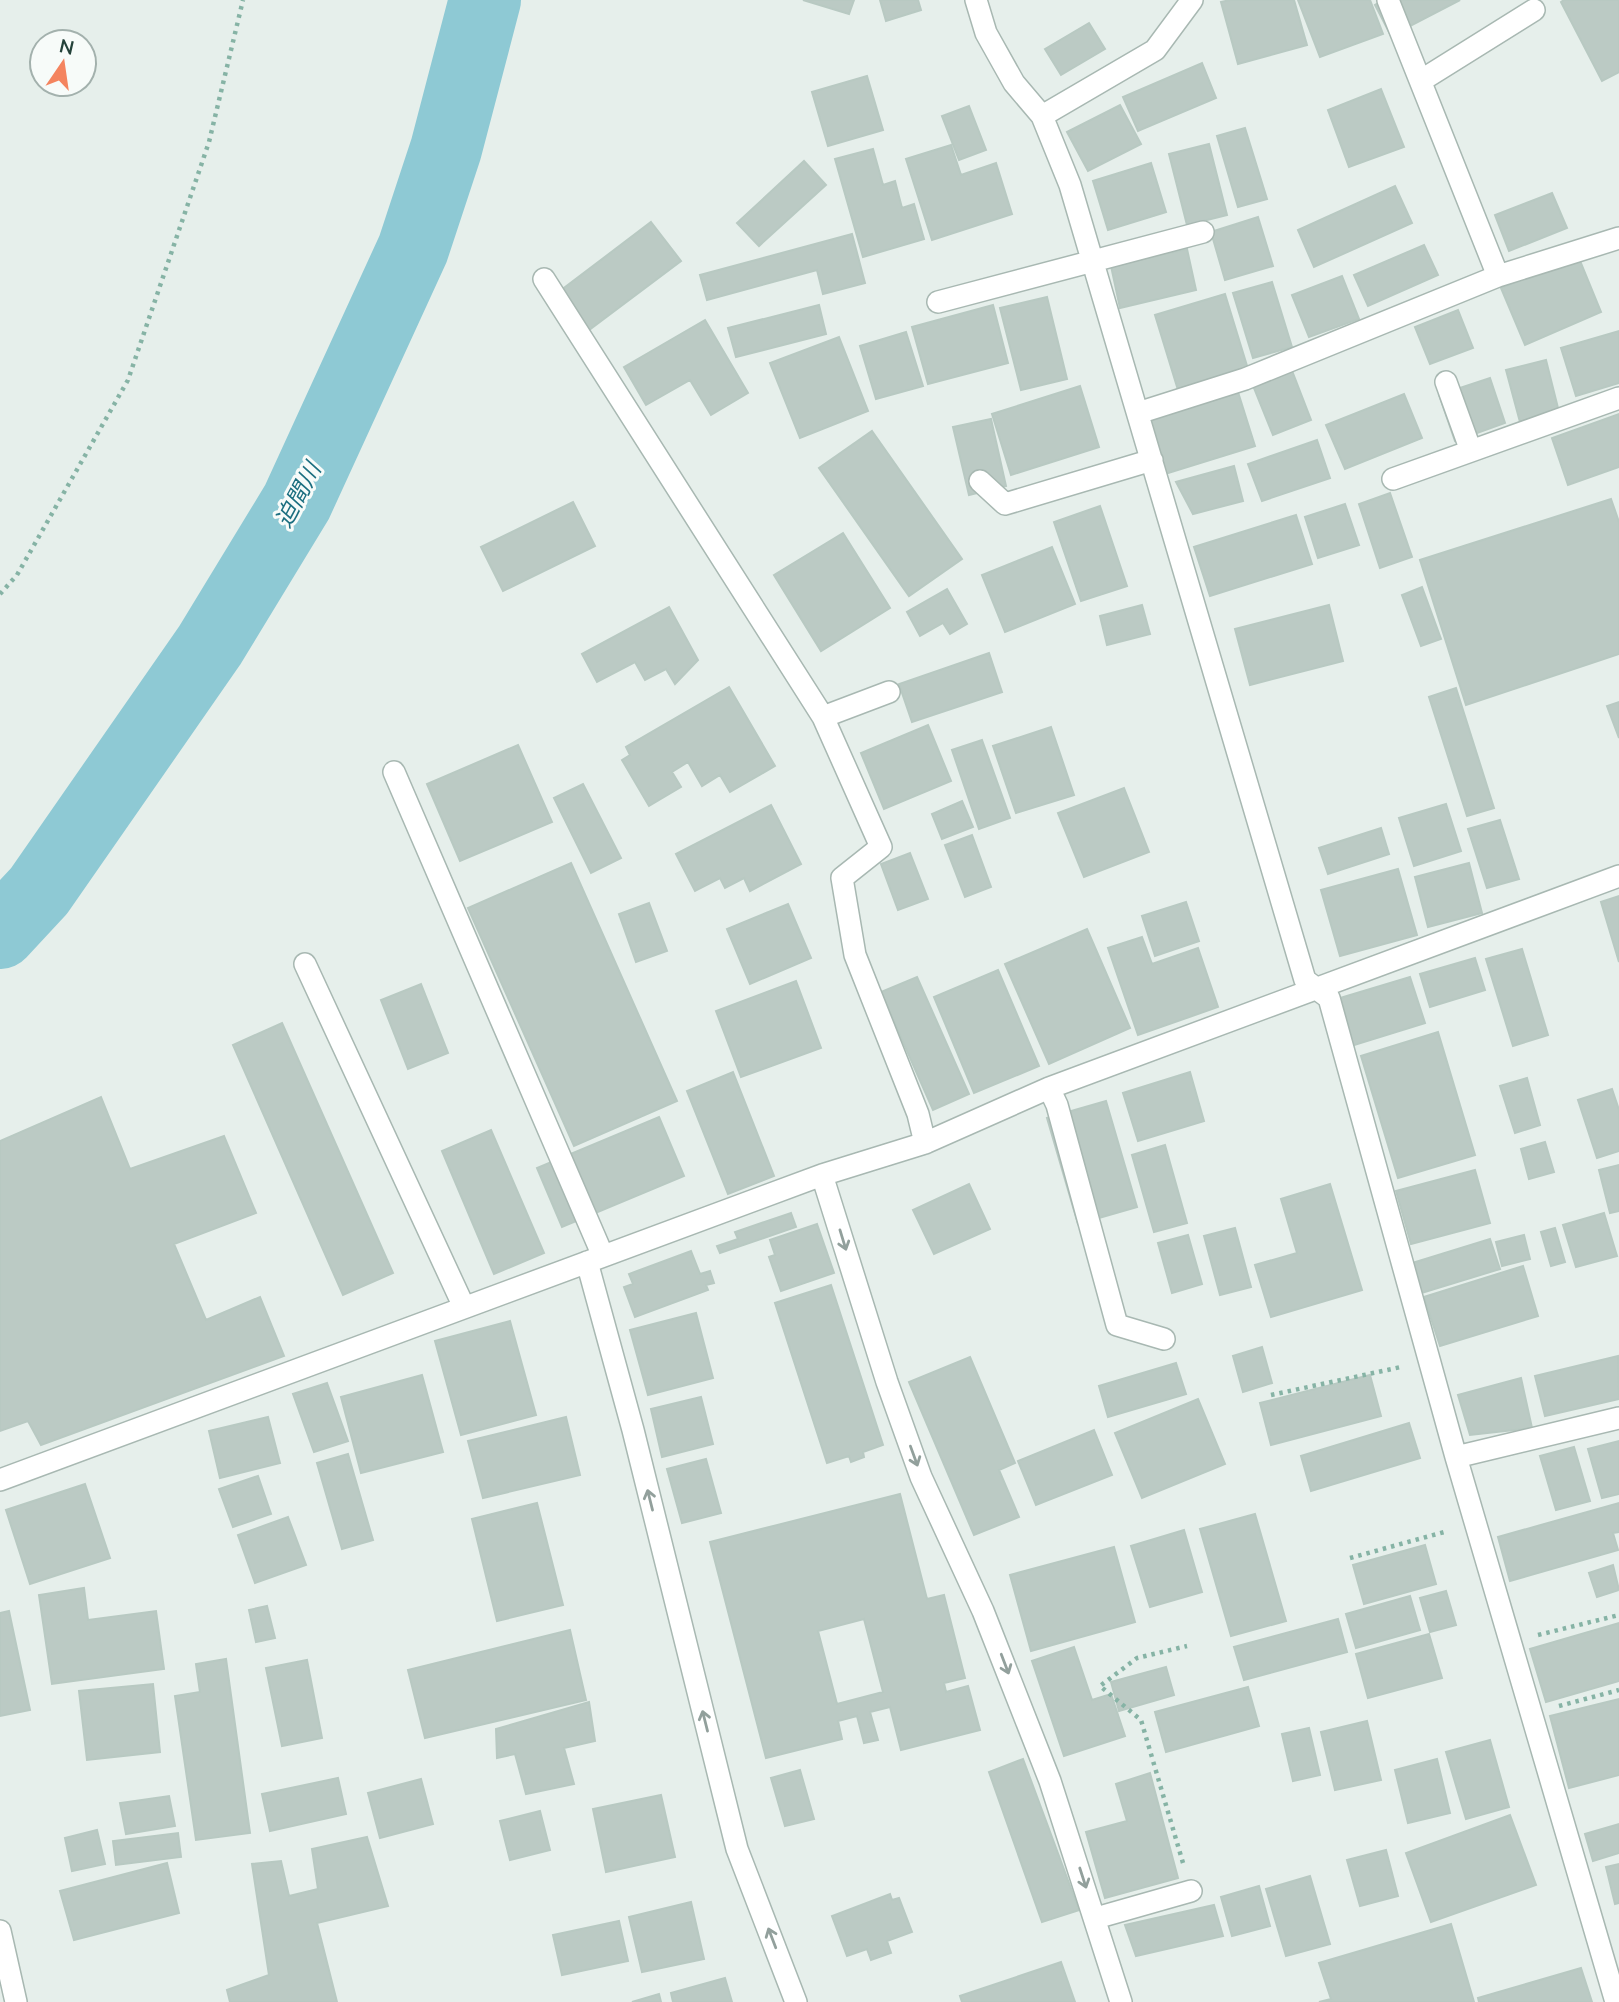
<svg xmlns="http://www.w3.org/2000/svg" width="1619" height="2002" font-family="Mulish,'Noto Sans JP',sans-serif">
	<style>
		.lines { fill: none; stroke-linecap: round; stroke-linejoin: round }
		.river { stroke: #8ec9d4; stroke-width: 72 }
		.building { fill: #bbcac4; stroke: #b8c9c2; stroke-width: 2; fill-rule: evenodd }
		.minor-casing { stroke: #a8b8b2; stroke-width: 24 }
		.path { stroke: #86b3a5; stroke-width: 4.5; stroke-dasharray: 3.5 5; stroke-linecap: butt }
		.minor { stroke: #fff; stroke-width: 21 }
		.oneway { stroke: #92a09c }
		.labels { text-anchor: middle; stroke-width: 6; stroke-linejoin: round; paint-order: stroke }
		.water-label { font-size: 23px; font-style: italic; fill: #1c6f80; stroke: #f7fbf9 }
	</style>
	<rect width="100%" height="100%" fill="#e6efeb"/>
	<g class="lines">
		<path class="river" d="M0,933L39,891L210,645L297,502L413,249L446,149L485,0"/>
	</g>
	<path class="building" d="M803,0H854L849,14Z
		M880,0H918L921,10L886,21Z
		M1230,0H1294L1307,45L1238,64L1221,2Z
		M1298,0H1370L1383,34L1320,57Z
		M1384,0H1460L1391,36L1375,5Z
		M1564,0H1619V72L1602,81L1561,2Z
		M1089,23L1105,49L1061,75L1045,49Z
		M1202,63L1216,98L1138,131L1123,97Z
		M867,76L883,130L828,146L812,92Z
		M1381,89L1404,147L1349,167L1328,110Z
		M1120,105L1141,144L1088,171L1067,132Z
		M969,106L986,150L959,160L942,116Z
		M1245,128L1267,199L1238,207L1217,136Z
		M1209,144L1227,215L1187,225L1169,154Z
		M951,145L961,175L996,163L1012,214L932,240L906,159Z
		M873,149L883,185L895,181L902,208L914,204L924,239L863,257L835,159Z
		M804,161L826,185L759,246L737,223Z
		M1151,163L1166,212L1108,230L1093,181Z
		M1395,186L1412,223L1314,267L1298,230Z
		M1552,193L1567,228L1509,251L1495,215Z
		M1258,217L1273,266L1225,280L1211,232Z
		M651,222L681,261L581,336L552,297Z
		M852,234L865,283L823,294L817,270L707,300L700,275Z
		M1424,245L1438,275L1368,306L1354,275Z
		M1187,249L1196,290L1120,308L1111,266Z
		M1578,256L1601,312L1525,345L1501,288Z
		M1342,276L1359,319L1309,337L1292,295Z
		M1272,282L1292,347L1253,358L1233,293Z
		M1225,294L1248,369L1178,390L1155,315Z
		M1047,297L1067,379L1021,390L1000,308Z
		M819,305L826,334L736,357L728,328Z
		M993,305L1008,363L928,384L912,327Z
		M1458,310L1473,348L1430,364L1415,327Z
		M705,320L748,393L711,415L690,380L646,405L624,367Z
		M1619,331V383L1576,396L1561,348Z
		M906,332L923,386L876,399L860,346Z
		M839,337L868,411L800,438L770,363Z
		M1546,360L1559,412L1520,422L1506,370Z
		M1291,368L1311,420L1273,435L1252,383Z
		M1490,378L1505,423L1455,441L1439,395Z
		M1080,386L1099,447L1011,475L992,414Z
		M1238,392L1255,446L1165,474L1148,420Z
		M1404,394L1422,438L1345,469L1326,425Z
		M1619,414V467L1568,485L1552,438Z
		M991,419L1006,486L969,495L953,427Z
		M872,431L962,559L909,596L819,468Z
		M1317,440L1330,478L1262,501L1248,464Z
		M1234,466L1243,501L1193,514L1176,482Z
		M1390,493L1412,557L1380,568L1359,504Z
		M1611,499L1619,522V654L1466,705L1420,560Z
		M573,502L595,546L503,591L481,547Z
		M1345,504L1359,545L1318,558L1305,517Z
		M1100,506L1127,586L1081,601L1054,522Z
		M1296,515L1312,564L1210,596L1194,547Z
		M843,533L890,608L821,651L774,575Z
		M1052,547L1075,604L1005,632L982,575Z
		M1422,587L1441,639L1421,646L1402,595Z
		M947,589L967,624L950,634L943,623L920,636L907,612Z
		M1142,605L1150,634L1107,645L1100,616Z
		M1329,605L1343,661L1250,685L1235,629Z
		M669,607L698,660L675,684L666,669L645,680L635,662L597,682L582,654Z
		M989,653L1002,692L912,722L899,684Z
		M729,687L775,766L730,792L720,775L702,786L688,762L672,772L681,787L649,806L622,760L630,755L626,747Z
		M1456,688L1494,808L1467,816L1429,697Z
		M1619,702V738L1607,706Z
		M928,725L951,781L884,809L861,753Z
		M1051,727L1074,795L1016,813L993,746Z
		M982,740L1010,818L979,829L952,750Z
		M518,745L552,822L460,861L427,784Z
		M583,784L621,858L591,873L554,798Z
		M1124,788L1149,852L1084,877L1058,813Z
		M962,801L973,827L942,839L932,814Z
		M1446,804L1461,851L1414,866L1399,818Z
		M771,805L801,864L750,891L744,878L725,888L720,878L695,891L676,854Z
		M1500,820L1519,879L1487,888L1468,829Z
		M1381,828L1389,854L1328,874L1319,848Z
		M972,835L991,887L965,897L945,845Z
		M910,853L928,899L898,910L881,864Z
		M571,863L677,1101L574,1146L468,908Z
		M1469,863L1482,913L1428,927L1415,877Z
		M1398,869L1417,935L1340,956L1321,890Z
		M1619,896V962L1601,902Z
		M1186,902L1199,941L1155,956L1142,916Z
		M649,903L667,951L636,962L619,914Z
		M788,904L811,958L750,984L727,929Z
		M1087,929L1130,1028L1049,1064L1005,964Z
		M1142,937L1152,964L1198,948L1218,1007L1138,1035L1108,948Z
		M1522,949L1548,1035L1513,1046L1486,959Z
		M1475,958L1485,990L1430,1007L1420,974Z
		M998,970L1039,1066L974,1093L934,997Z
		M917,977L969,1094L933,1110L881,992Z
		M1410,977L1425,1023L1351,1046L1337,999Z
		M796,981L821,1048L741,1077L716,1011Z
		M421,984L448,1053L408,1069L381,1000Z
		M282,1023L393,1273L343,1295L233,1045Z
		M1438,1032L1475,1155L1398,1178L1361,1056Z
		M733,1072L774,1176L728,1194L687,1091Z
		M1190,1072L1204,1121L1138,1141L1123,1093Z
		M1527,1078L1540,1125L1515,1133L1500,1086Z
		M1612,1089L1619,1110V1151L1597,1158L1578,1100Z
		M101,1097L130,1169L224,1136L256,1213L174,1244L206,1320L260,1297L284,1356L41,1445L28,1421L0,1431V1141Z
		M1106,1101L1137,1207L1078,1224L1047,1118Z
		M659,1117L684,1176L562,1227L537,1168Z
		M491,1130L544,1253L494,1274L442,1151Z
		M1545,1142L1554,1172L1529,1179L1521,1149Z
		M1165,1145L1187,1223L1154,1232L1132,1155Z
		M1619,1165V1211L1610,1213L1599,1170Z
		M1475,1170L1490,1223L1411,1244L1396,1191Z
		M969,1184L990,1229L934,1254L913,1210Z
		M1330,1184L1362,1290L1271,1317L1255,1265L1297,1253L1281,1199Z
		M791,1213L796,1227L720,1253L717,1246L738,1239L735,1232Z
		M1604,1213L1617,1256L1576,1267L1563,1225Z
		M817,1224L834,1273L781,1291L769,1257L775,1255L770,1240Z
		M1235,1228L1251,1287L1220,1295L1204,1236Z
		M1555,1228L1565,1262L1551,1266L1541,1232Z
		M1188,1235L1202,1284L1172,1293L1158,1243Z
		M1524,1235L1530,1259L1502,1266L1496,1242Z
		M1490,1239L1500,1269L1415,1295L1406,1265Z
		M691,1251L700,1274L710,1271L714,1283L706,1285L708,1290L635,1317L624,1287L633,1284L629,1274Z
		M1523,1266L1538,1316L1440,1346L1424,1297Z
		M831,1285L883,1445L863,1452L864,1457L851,1462L849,1456L827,1463L775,1303Z
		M696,1313L713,1378L648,1395L630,1330Z
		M510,1321L536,1415L461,1435L435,1341Z
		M1262,1347L1272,1383L1243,1392L1233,1356Z
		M1618,1356L1619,1399L1545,1416L1535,1376Z
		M970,1357L1015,1463L999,1470L1019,1517L974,1535L909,1382Z
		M1176,1363L1186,1394L1108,1417L1099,1386Z
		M422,1375L443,1452L361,1473L341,1397Z
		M1370,1375L1381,1416L1271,1445L1260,1403Z
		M1521,1378L1532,1428L1470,1435L1458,1395Z
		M327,1383L348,1441L314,1452L293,1394Z
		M701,1397L713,1444L662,1457L651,1409Z
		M1198,1399L1225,1464L1142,1498L1115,1433Z
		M268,1417L280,1463L220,1478L209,1431Z
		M566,1417L580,1475L483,1498L468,1441Z
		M1409,1423L1420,1458L1311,1491L1301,1456Z
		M1094,1430L1112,1475L1036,1505L1018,1461Z
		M1619,1441V1494L1602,1498L1588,1449Z
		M1574,1447L1590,1501L1556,1510L1540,1456Z
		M348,1454L373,1540L342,1549L317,1463Z
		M706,1459L721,1513L682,1523L667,1469Z
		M258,1476L271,1514L233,1527L219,1489Z
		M85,1484L110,1558L30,1584L6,1510Z
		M900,1494L927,1599L944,1595L965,1678L944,1683L946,1692L968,1686L980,1730L901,1750L890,1707L870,1712L878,1740L864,1743L857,1716L838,1721L842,1739L766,1758L710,1542ZM864,1619L883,1692L837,1704L818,1631Z
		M537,1503L563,1605L497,1621L472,1519Z
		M1619,1503V1532L1613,1533L1618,1550L1510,1581L1498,1537Z
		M1255,1514L1286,1621L1231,1636L1200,1529Z
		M288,1517L306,1565L255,1583L238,1535Z
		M1184,1530L1202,1592L1150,1607L1131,1546Z
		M1425,1545L1436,1584L1364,1604L1353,1565Z
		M1114,1547L1135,1622L1031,1651L1010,1575Z
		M1613,1565L1619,1590L1597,1597L1589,1573Z
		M84,1588L88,1620L156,1611L164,1669L52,1684L39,1595Z
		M1446,1591L1456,1625L1430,1632L1420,1598Z
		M1410,1596L1420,1630L1356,1648L1346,1614Z
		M267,1606L275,1638L256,1642L249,1610Z
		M9,1611L30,1710L0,1716V1613Z
		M1338,1619L1347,1652L1244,1680L1234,1647Z
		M1619,1623V1681L1546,1702L1530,1649Z
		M570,1630L586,1700L425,1738L408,1670Z
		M1429,1634L1442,1678L1368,1698L1356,1654Z
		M1074,1647L1092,1700L1111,1694L1125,1736L1064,1756L1032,1661Z
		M226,1659L250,1833L196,1840L175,1696L200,1692L196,1664Z
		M307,1660L322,1738L282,1746L266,1668Z
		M1166,1667L1174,1695L1119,1711L1111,1682Z
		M153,1684L160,1752L87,1760L79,1691Z
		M1248,1687L1259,1726L1166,1752L1155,1712Z
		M1619,1699V1775L1569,1788L1550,1716Z
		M589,1702L595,1741L564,1748L574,1784L526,1794L515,1754L497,1758L496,1729Z
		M1367,1721L1381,1780L1335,1790L1321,1732Z
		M1309,1728L1320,1775L1293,1781L1282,1734Z
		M1490,1740L1509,1807L1466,1819L1446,1752Z
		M1023,1759L1079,1910L1042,1922L989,1772Z
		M1437,1759L1450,1813L1408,1823L1395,1770Z
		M800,1770L814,1819L785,1826L771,1778Z
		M1150,1773L1178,1878L1105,1898L1086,1832L1127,1821L1116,1784Z
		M338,1778L346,1814L270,1831L262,1794Z
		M421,1779L433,1824L380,1838L368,1793Z
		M661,1795L675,1857L606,1872L593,1809Z
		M169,1796L175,1826L126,1834L120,1803Z
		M540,1811L550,1850L510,1860L500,1821Z
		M1510,1815L1536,1885L1431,1922L1406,1853Z
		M1619,1824V1853L1593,1861L1585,1834Z
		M97,1830L105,1864L72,1871L65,1838Z
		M178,1833L181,1857L116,1865L113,1841Z
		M367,1837L388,1906L317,1923L337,2002H230L227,1990L269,1975L252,1864L281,1861L289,1896L318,1889L312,1849Z
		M1386,1850L1398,1896L1360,1906L1347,1860Z
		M167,1863L179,1913L74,1940L60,1891Z
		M1619,1864V1903L1615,1904L1606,1867Z
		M1310,1876L1330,1944L1286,1956L1266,1889Z
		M1259,1886L1270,1926L1232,1936L1221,1897Z
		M890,1894L892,1900L899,1898L912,1932L887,1941L891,1953L871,1960L867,1949L847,1956L832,1916Z
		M691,1902L704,1959L642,1972L629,1917Z
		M1214,1905L1223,1936L1136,1956L1125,1925Z
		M619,1921L628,1961L562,1975L553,1935Z
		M1451,1924L1474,2002H1319L1331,1999L1319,1963Z
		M1061,1962L1075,2002H962L960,1996Z
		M1581,1968L1592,2002H1479L1478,1998Z
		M725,1978L732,2002H673L671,1993Z
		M659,1994L661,2002H632Z"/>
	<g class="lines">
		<g class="minor-casing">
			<path id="minor" d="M976,0L986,33L1014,83L1042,116L1070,185L1305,980L1329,998L1456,1457L1616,2002
				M1388,0L1498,276
				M1422,80L1534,10
				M1042,116L1155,50L1192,0
				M544,279L823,717L881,847L842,878L855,955L918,1114L925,1143
				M938,302L1203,232
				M1446,382L1471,451
				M1138,413L1245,379L1498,276L1619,238
				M1393,479L1619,398
				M980,481L1005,504L1152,460
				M823,717L889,692
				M394,772L603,1256
				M305,964L464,1307
				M1049,1088L1057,1105L1117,1325L1164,1339
				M822,1175L887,1382L921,1477L983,1611L1050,1781L1121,2002
				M587,1262L633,1430L737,1849L796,2002
				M1456,1457L1619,1418
				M0,1480L822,1175L925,1143L1049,1088L1619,876
				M1096,1918L1191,1891
				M0,1931L16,2002"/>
		</g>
		<path class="path" d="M0,594L17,575L128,380L209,142L243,0
			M1271,1395L1401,1367
			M1350,1558L1448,1531
			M1538,1635L1619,1615
			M1559,1706L1619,1690
			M1183,1863L1141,1720L1100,1686L1137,1658L1187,1646"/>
		<use href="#minor" class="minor"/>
	</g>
	<defs><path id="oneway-shaft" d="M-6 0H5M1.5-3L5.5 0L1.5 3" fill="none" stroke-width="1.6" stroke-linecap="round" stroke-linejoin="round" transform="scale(1.75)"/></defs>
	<g class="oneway">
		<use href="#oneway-shaft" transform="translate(843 1240) rotate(73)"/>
		<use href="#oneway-shaft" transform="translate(914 1456) rotate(70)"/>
		<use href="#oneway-shaft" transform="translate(650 1500) rotate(-104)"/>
		<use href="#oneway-shaft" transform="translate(1005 1664) rotate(69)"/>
		<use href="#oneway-shaft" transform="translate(705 1721) rotate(-104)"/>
		<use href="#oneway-shaft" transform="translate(1083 1878) rotate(72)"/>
		<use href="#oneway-shaft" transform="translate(772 1938) rotate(-111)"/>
	</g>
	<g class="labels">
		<g class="water-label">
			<text transform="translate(298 495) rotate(-62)" y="8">迫間川</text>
		</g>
	</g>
	<g transform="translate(63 63) rotate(13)"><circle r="33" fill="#f7fbf9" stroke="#a3b1ad" stroke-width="2"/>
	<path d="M0-5L12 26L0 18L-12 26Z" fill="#f4845f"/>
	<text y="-10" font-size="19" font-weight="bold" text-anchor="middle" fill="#24423a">N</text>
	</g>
</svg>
